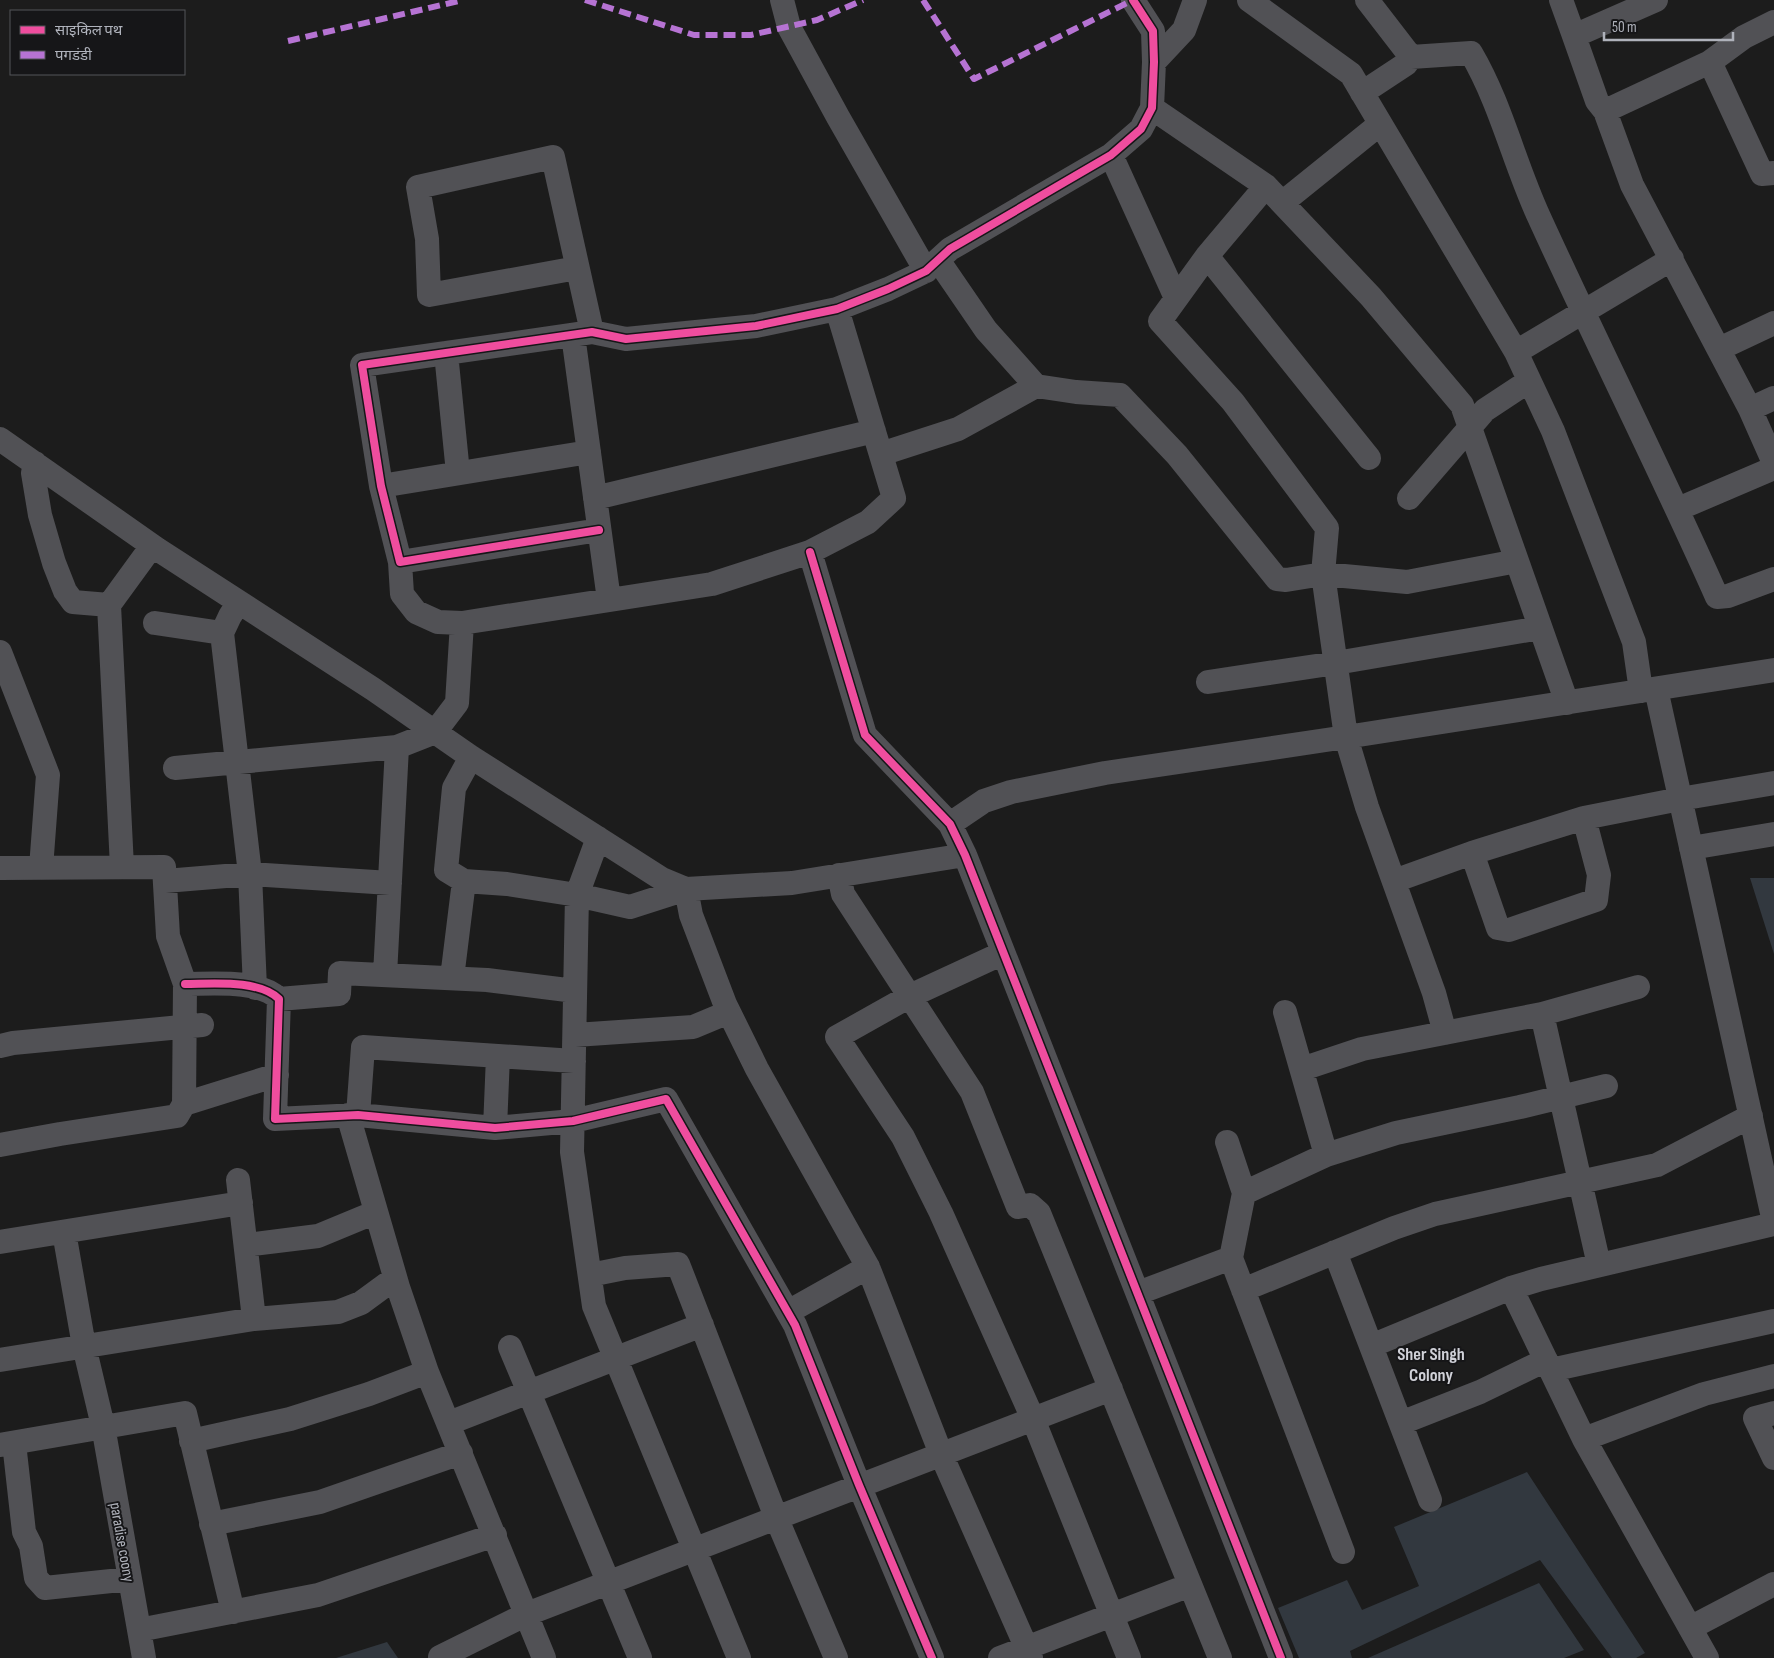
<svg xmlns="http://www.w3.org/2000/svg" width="1774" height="1658" font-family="'Sofia Sans Condensed','Noto Sans Devanagari',sans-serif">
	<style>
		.water { fill: #32383f }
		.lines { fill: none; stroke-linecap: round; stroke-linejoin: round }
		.minor { stroke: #515155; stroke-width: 24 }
		.quiet { stroke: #b673d3; stroke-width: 6; stroke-dasharray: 12 6; stroke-linecap: butt }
		.cycleway-casing { stroke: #161618; stroke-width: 11 }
		.cycleway { stroke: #ef4d9e; stroke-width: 8 }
		.labels { text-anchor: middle; stroke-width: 4; stroke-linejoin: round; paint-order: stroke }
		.street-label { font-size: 16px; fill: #afb2bb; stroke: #161618 }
		.neighbourhood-label { font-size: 18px; font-weight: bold; fill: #d0d1d8; stroke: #161618 }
	</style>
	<rect width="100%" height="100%" fill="#1c1c1c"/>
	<path class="water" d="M1750,878H1774V954Z
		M1527,1472L1645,1653L1636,1658H1612L1540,1560L1350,1651L1352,1658H1299L1278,1608L1347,1580L1362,1610L1419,1586L1394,1527Z
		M1539,1583L1584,1650L1564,1658H1368Z
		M387,1642L398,1658H336Z"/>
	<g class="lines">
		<path class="minor" d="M782,0L789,27L838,117L926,271
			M1249,0L1351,74L1516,352L1553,431L1634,642L1641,691
			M1367,0L1411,57
			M1561,0L1574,36
			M1656,0L1574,36L1597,101L1605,111L1632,185L1750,409
			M1411,57L1471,53C1501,104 1514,163 1539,217C1597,344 1660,469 1717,597L1728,596L1774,579
			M1154,62L1184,30L1195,0
			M1710,62L1762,174L1774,173
			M1362,93L1406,64L1411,57
			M1152,108L1266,186L1371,297L1462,405L1567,703
			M1605,111L1710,62L1744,37L1774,22
			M1111,155L1176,298
			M1266,186L1207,256L1160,321L1233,402L1327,528L1323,574L1346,737L1367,807L1434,993L1445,1033
			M1282,203L1380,124
			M1207,256L1369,458
			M938,260L986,330L1036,386L1076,392L1120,395L1177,455L1277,579L1286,580L1323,574L1407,582L1517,561
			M577,268L429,295L427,239L418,187L553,157L592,332
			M573,335L609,600
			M1719,349L1774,323
			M1516,352L1672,259
			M446,353L458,473
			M1774,398L1750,409L1774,463
			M0,439L157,549L373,689L471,757L662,879L686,889L792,883L965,855
			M881,454L958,429L1036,386
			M35,463L33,473L40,515L54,563L65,591L73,602L109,605
			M381,486L589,452
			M595,498L874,431
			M1409,498L1485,410L1529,381
			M1678,509L1774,468
			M599,530L400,562L381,486L362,365L592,332L626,339L756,326L837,309L888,289L926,271L950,249L1111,155L1141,129L1152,108L1154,62L1153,31L1133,0
			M810,552L865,735L950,824L965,855L1281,1658
			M400,562L402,594L416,612L438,622L462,623
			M155,623L222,633L230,616L239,602
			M222,633L250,874L255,988
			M0,652L48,775L41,868
			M1208,682L1336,663L1540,628
			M1656,689L1774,1222
			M471,757L454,788L446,870L464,881L507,884L577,895L630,907L686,889L691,915L725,1004L757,1069L868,1267L941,1454L1031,1658
			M175,768L397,747L435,732L457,703L462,623L712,584L810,552L868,522L894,498L837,309
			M950,824L984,801L1011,792L1105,773L1346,737L1774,670
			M598,838L577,895L572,1152L594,1306L739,1658
			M1691,848L1774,834
			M1472,853L1498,928L1509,930L1596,900L1599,875L1584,818
			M122,867L109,605L152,546
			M0,868L164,867L168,936L185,984L184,1104L177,1116L60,1134L0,1145
			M839,875L843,894L972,1092L1018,1207L1030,1205L1039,1213L1220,1658
			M165,881L250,874L390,883
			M1394,881L1472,853L1584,818L1680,799L1774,783
			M1003,953L910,996L837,1037L903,1137L941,1213L1033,1419L1129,1658
			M385,975L397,747
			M452,978L464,881
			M185,984C211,984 259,979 279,999L275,1119L358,1115L495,1128L573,1121L666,1099L795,1325L859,1485L932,1658
			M279,999L339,994L340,973L487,980L575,991
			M1285,1012L1326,1155
			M1542,1014L1599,1265
			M575,1035L693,1027L729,1012
			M0,1046L13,1043L202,1025
			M1302,1069L1362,1049L1542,1014L1638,987
			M184,1104L277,1075
			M348,1115L398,1287L427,1372L544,1658
			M358,1115L363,1047L574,1061
			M495,1128L498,1056
			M1227,1142L1244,1193L1231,1258L1343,1552
			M238,1180L254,1319
			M1244,1193L1326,1155L1396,1133L1520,1107L1606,1086
			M64,1232L84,1346L103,1426L144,1658
			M0,1242L241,1203
			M246,1245L318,1236L376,1212
			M1335,1252L1430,1500
			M590,1275L625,1268L678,1264L776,1517L836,1658
			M1243,1290L1394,1228L1435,1214L1657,1165L1751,1116
			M1138,1293L1231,1258
			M788,1312L868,1267
			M1371,1346L1511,1288
			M510,1347L640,1658
			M0,1360L254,1319L338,1312L361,1303L395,1278
			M1551,1370L1774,1321
			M1774,1413L1755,1418L1774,1458
			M449,1423L702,1325
			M1401,1423L1480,1392L1546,1360
			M1584,1439L1704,1394L1774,1376
			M191,1441L290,1419L369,1394L427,1372
			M14,1443L24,1532L31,1546L36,1578L45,1588L130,1579
			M0,1445L185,1413L233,1612
			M211,1524L320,1502L461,1453
			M1690,1628L1774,1584
			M139,1630L318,1595L495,1535
			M440,1657L527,1614L1111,1389
			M1000,1658L1190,1585
			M1707,1658L1584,1439L1511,1288L1541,1279L1774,1224"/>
		<path class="quiet" d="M585,0L694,35H751L817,20L863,0
			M923,0L974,79L1133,0
			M288,41L463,0"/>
		<g class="cycleway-casing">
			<path id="cycleway" d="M599,530L400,562L381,486L362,365L592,332L626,339L756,326L837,309L888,289L926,271L950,249L1111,155L1141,129L1152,108L1154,62L1153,31L1133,0
				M810,552L865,735L950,824L965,855L1281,1658
				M185,984C211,984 259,979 279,999L275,1119L358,1115L495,1128L573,1121L666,1099L795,1325L859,1485L932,1658"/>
		</g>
		<use href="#cycleway" class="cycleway"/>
	</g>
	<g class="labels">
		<g class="street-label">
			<text transform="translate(123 1542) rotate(80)" y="6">paradise coony</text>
		</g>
		<g class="neighbourhood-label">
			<text x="1431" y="1360">Sher Singh<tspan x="1431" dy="21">Colony</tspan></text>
		</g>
	</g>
	<rect x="10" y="10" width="175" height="65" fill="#161618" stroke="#535459"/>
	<rect x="20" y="26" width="25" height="8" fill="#ef4d9e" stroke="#535459"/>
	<text x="55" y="35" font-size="15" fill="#afb2bb">साइकिल पथ</text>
	<rect x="20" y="51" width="25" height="8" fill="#b673d3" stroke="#535459"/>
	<text x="55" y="60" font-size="15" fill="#afb2bb">पगडंडी</text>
	<path d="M1604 32v8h129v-8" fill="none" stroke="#afb2bb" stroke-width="2.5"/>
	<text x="1612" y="32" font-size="15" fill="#afb2bb" stroke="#161618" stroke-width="4" paint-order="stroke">50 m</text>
</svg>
